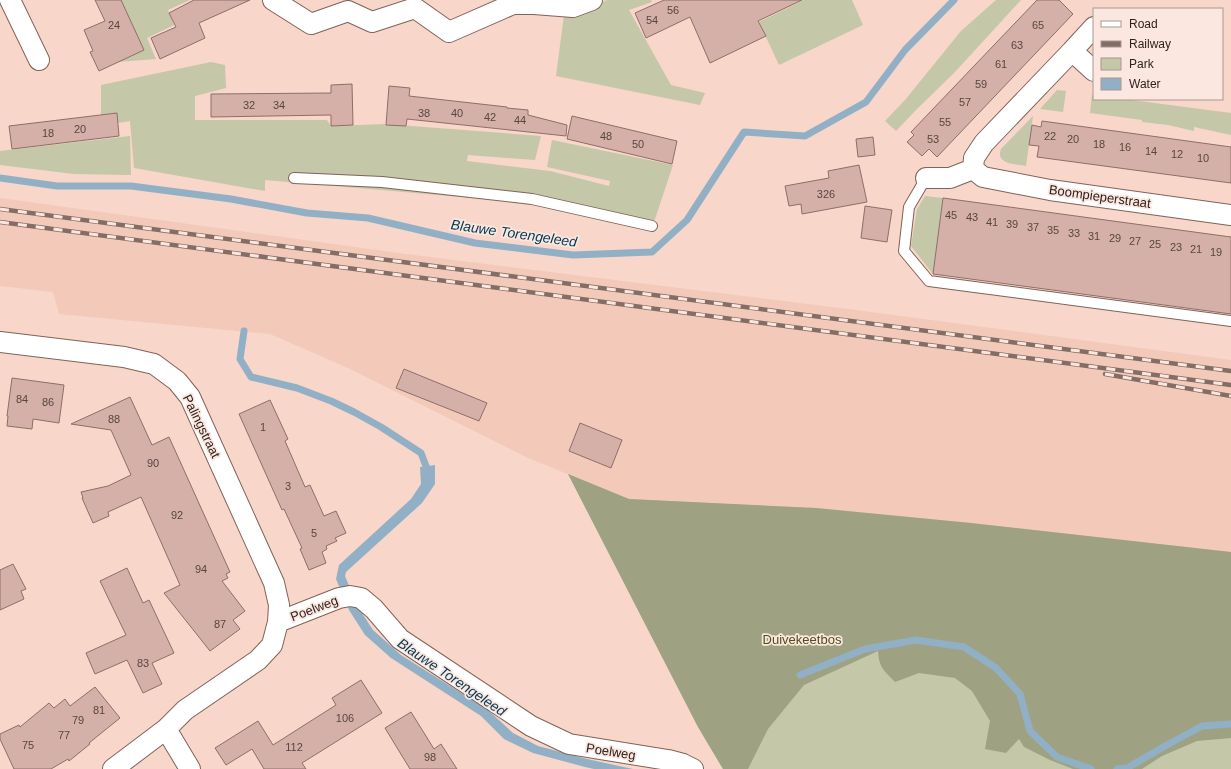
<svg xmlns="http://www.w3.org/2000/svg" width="1231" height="769" font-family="Arial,sans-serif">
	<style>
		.built { fill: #f3caba }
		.green { fill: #c4c7a8 }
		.forest { fill: #9ea282 }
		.water { fill: #92b0c5 }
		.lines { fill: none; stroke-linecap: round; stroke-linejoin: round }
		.stream { stroke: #92b0c5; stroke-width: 7 }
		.building { fill: #d5b0a9; stroke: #8e6e68 }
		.lane-casing { stroke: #806358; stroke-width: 12 }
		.street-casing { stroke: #806358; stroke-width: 22 }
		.lane { stroke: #fff; stroke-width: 10 }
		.street { stroke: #fff; stroke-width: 20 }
		.rail-casing { stroke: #836d65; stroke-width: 4.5 }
		.rail { stroke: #fbe7df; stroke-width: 3; stroke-dasharray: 9; stroke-linecap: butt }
		.labels { text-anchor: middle; stroke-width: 3.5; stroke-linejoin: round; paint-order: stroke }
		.number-label { font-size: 11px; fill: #584640 }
		.street-label { font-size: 13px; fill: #2e221d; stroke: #fbe7df }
		.park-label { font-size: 13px; fill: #4d501b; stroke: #fbe7df }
		.water-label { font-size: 14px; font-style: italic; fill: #003855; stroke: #fbe7df }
	</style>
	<rect width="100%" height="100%" fill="#f8d6c9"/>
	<path class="built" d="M0,198L406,254L856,310L1231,360V552L971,523L816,508L629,499L528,458L348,368L270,334L59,314L53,292L0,286Z"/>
	<path class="green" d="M119,0H190L168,10L174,25L147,38L156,59L117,62Z
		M607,0H651L652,2L629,10L671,85L705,93L700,105L556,76L564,15H570Z
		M804,0H852L863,25L779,65L759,22Z
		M996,0H1021L954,73L916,110L896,131L885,121L905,100L961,31Z
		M211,62L225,65L226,88L195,96V120H327L331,126L385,124L541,136L535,160L468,155L467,161L550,171L609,186L610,181L547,167L552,140L673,165L652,228L531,203L265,180V191L134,168L130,121L118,123L117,113L101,115V85Z
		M1057,90L1066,91L1063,112L1040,109Z
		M1092,95H1094V99H1124L1231,113V135L1194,127V131L1168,125L1142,122V120L1090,113Z
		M1033,116L1026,166C1016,164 995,165 1001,149Z
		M130,136L131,175L74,174L0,165V151Z
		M925,196L943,198L933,274L911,246L917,209Z
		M568,474L629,499L816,508L971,523L1231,552V769H723L698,727Z"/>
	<path class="forest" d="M568,474L629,499L816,508L971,523L1231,552V738L1197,741L1162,756L1142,769H1073L1050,760L1024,747L1019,739L1006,753L985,749L990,721L972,691L955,678L919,673L895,682C884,670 879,668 878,651L804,685L768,729L748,769H723L698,727Z"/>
	<path class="water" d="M435,465V484L422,503L346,572L345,576L358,607L373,630L401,655L488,710L513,733L538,746L587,759L633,769H594L585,767L533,753L504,739L481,716L391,658L365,635L349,610L336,579L339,565L411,499L421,484L420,467Z"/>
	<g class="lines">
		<path class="stream" d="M0,178L57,186H131L231,199L307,213L368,218L475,243L573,255L652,252L687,220L744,132L805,136L866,102L905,50L954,0
			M244,331L240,359L251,377L297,388L331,401L354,412L381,427L421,453L429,474
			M800,675L865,649L916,640L964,647L996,668L1020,694L1030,731L1057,757L1091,769
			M1117,769L1127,768L1165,746L1202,726L1231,724"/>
	</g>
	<path class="building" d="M95,0H121L144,50L99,71L90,52L93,51L84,30L105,21Z
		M194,0H250L199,23L205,38L160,59L151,38L176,27L169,13Z
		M664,0H802L758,21L766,36L710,63L690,17L646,38L635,13Z
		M1037,0H1059L1073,14L937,157L929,149L922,156L907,142L914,135L911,132Z
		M352,84L353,125L331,126V115L211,117V94L331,93V85Z
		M389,86L410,88L409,96L507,107V108L528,110V115L567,125L566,136L407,119L406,126L386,125Z
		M117,113L119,136L12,149L9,126Z
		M572,116L677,141L672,164L567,139Z
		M1042,121L1231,147V183L1037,157L1039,146L1029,145L1032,125L1041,127Z
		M873,137L875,155L858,157L856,139Z
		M859,165L867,202L802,214L801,204L789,206L785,186L829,178L828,171Z
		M943,198L1231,237V314L933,274Z
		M865,206L892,210L887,242L861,238Z
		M404,369L487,403L479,421L396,388Z
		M12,378L64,385L59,423L33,419L32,429L7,426L8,416H7Z
		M130,397L152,445L169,437L230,572L226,574L228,578L222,581L245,611L233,620L240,629L210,651L164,593L180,585L141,497L108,512L109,516L93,523L82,498H83L81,492L108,486L131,475L111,430L71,424Z
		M270,400L288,439L285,441L305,487L310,485L324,516L336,511L346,533L335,538L337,541L326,546L327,549L322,552L326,563L309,570L300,549L302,548L284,509L282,510L239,414Z
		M580,423L622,440L611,468L569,451Z
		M13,564L26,589L21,591L24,599L0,610V570Z
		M127,568L143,603L149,600L174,653L152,663L162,684L143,693L127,660L95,674L86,653L126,635L100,581Z
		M361,680L382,713L302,763L306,769H264L252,749L226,765L215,748L258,721L273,745L336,705L332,698Z
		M95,687L120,718L89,743L90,744L69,761L68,759L51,769H14L0,739V734L19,725L20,727L49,703L54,708L65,699L70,706Z
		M411,712L434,749L441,744L457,769H410L385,728Z"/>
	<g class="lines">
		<g class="lane-casing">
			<path id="lane" d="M294,178L382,182L532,199L652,226
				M926,178L909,207L904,251L929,281L1231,321"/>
		</g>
		<g class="street-casing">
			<path id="street" d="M10,0L39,60
				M273,0L311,24L348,11L372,22L415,8L449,32L513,4H534L573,7L592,0
				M1072,51L1094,27
				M1094,71L1072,51L984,143L974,158L973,169L983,177L1050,190L1231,215
				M926,178H950L973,169
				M0,342L124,357L154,364L177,381L190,397L274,583L279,605L278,622L272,645L258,660L185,710L166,729L113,769
				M278,622L339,598L350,596L361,598L374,609L400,639L531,726L569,744L668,760L683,764L693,769
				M166,729L190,769"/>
		</g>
		<use href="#lane" class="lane"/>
		<use href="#street" class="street"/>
		<g class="rail-casing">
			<path id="rail" d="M0,209L1231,371
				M0,222L1231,385
				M1105,374L1231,396"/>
		</g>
		<use href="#rail" class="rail"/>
	</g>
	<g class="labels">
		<g class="number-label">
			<text x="673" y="14">56</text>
			<text x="652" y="24">54</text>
			<text x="114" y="29">24</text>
			<text x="1038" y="29">65</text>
			<text x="1017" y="49">63</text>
			<text x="1001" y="68">61</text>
			<text x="981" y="88">59</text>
			<text x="965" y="106">57</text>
			<text x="249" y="109">32</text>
			<text x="279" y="109">34</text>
			<text x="424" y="117">38</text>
			<text x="457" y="117">40</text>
			<text x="490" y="121">42</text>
			<text x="520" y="124">44</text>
			<text x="945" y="126">55</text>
			<text x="80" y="133">20</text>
			<text x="48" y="137">18</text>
			<text x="606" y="140">48</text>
			<text x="1050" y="140">22</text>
			<text x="933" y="143">53</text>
			<text x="1073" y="143">20</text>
			<text x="638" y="148">50</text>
			<text x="1099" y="148">18</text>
			<text x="1125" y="151">16</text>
			<text x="1151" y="155">14</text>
			<text x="1177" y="158">12</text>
			<text x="1203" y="162">10</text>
			<text x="826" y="198">326</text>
			<text x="951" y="219">45</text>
			<text x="972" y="221">43</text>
			<text x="992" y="226">41</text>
			<text x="1012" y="228">39</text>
			<text x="1033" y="231">37</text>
			<text x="1053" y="234">35</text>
			<text x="1074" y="237">33</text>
			<text x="1094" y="240">31</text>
			<text x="1115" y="242">29</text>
			<text x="1135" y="245">27</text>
			<text x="1155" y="248">25</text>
			<text x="1176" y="251">23</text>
			<text x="1196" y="253">21</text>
			<text x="1216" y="256">19</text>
			<text x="22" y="403">84</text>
			<text x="48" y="406">86</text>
			<text x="114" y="423">88</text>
			<text x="263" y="431">1</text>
			<text x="153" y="467">90</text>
			<text x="288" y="490">3</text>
			<text x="177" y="519">92</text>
			<text x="314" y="537">5</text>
			<text x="201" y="573">94</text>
			<text x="220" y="628">87</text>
			<text x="143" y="667">83</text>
			<text x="99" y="714">81</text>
			<text x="345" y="722">106</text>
			<text x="78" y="724">79</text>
			<text x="64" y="739">77</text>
			<text x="28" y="749">75</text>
			<text x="294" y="751">112</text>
			<text x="430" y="761">98</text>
		</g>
		<g class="street-label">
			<text transform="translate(1100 196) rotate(8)" y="5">Boompieperstraat</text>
			<text transform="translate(202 426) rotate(64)" y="5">Palingstraat</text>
			<text transform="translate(314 608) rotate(-21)" y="5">Poelweg</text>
			<text transform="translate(611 751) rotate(9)" y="5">Poelweg</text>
		</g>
		<g class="park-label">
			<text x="802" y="644">Duivekeetbos</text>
		</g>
		<g class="water-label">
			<text transform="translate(514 233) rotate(8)" y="5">Blauwe Torengeleed</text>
			<text transform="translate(452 677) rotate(34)" y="5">Blauwe Torengeleed</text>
		</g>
	</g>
	<rect x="1093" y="8" width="130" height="92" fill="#fbe7df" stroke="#a99891"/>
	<rect x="1101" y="21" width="20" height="6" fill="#ffffff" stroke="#a99891"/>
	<text x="1129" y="28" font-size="12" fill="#2e221d">Road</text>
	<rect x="1101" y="41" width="20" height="6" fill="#836d65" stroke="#a99891"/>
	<text x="1129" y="48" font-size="12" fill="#2e221d">Railway</text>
	<rect x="1101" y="58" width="20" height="12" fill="#c4c7a8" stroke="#a99891"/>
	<text x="1129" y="68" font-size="12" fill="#2e221d">Park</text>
	<rect x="1101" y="78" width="20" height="12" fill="#92b0c5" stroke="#a99891"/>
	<text x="1129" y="88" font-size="12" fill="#2e221d">Water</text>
</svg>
